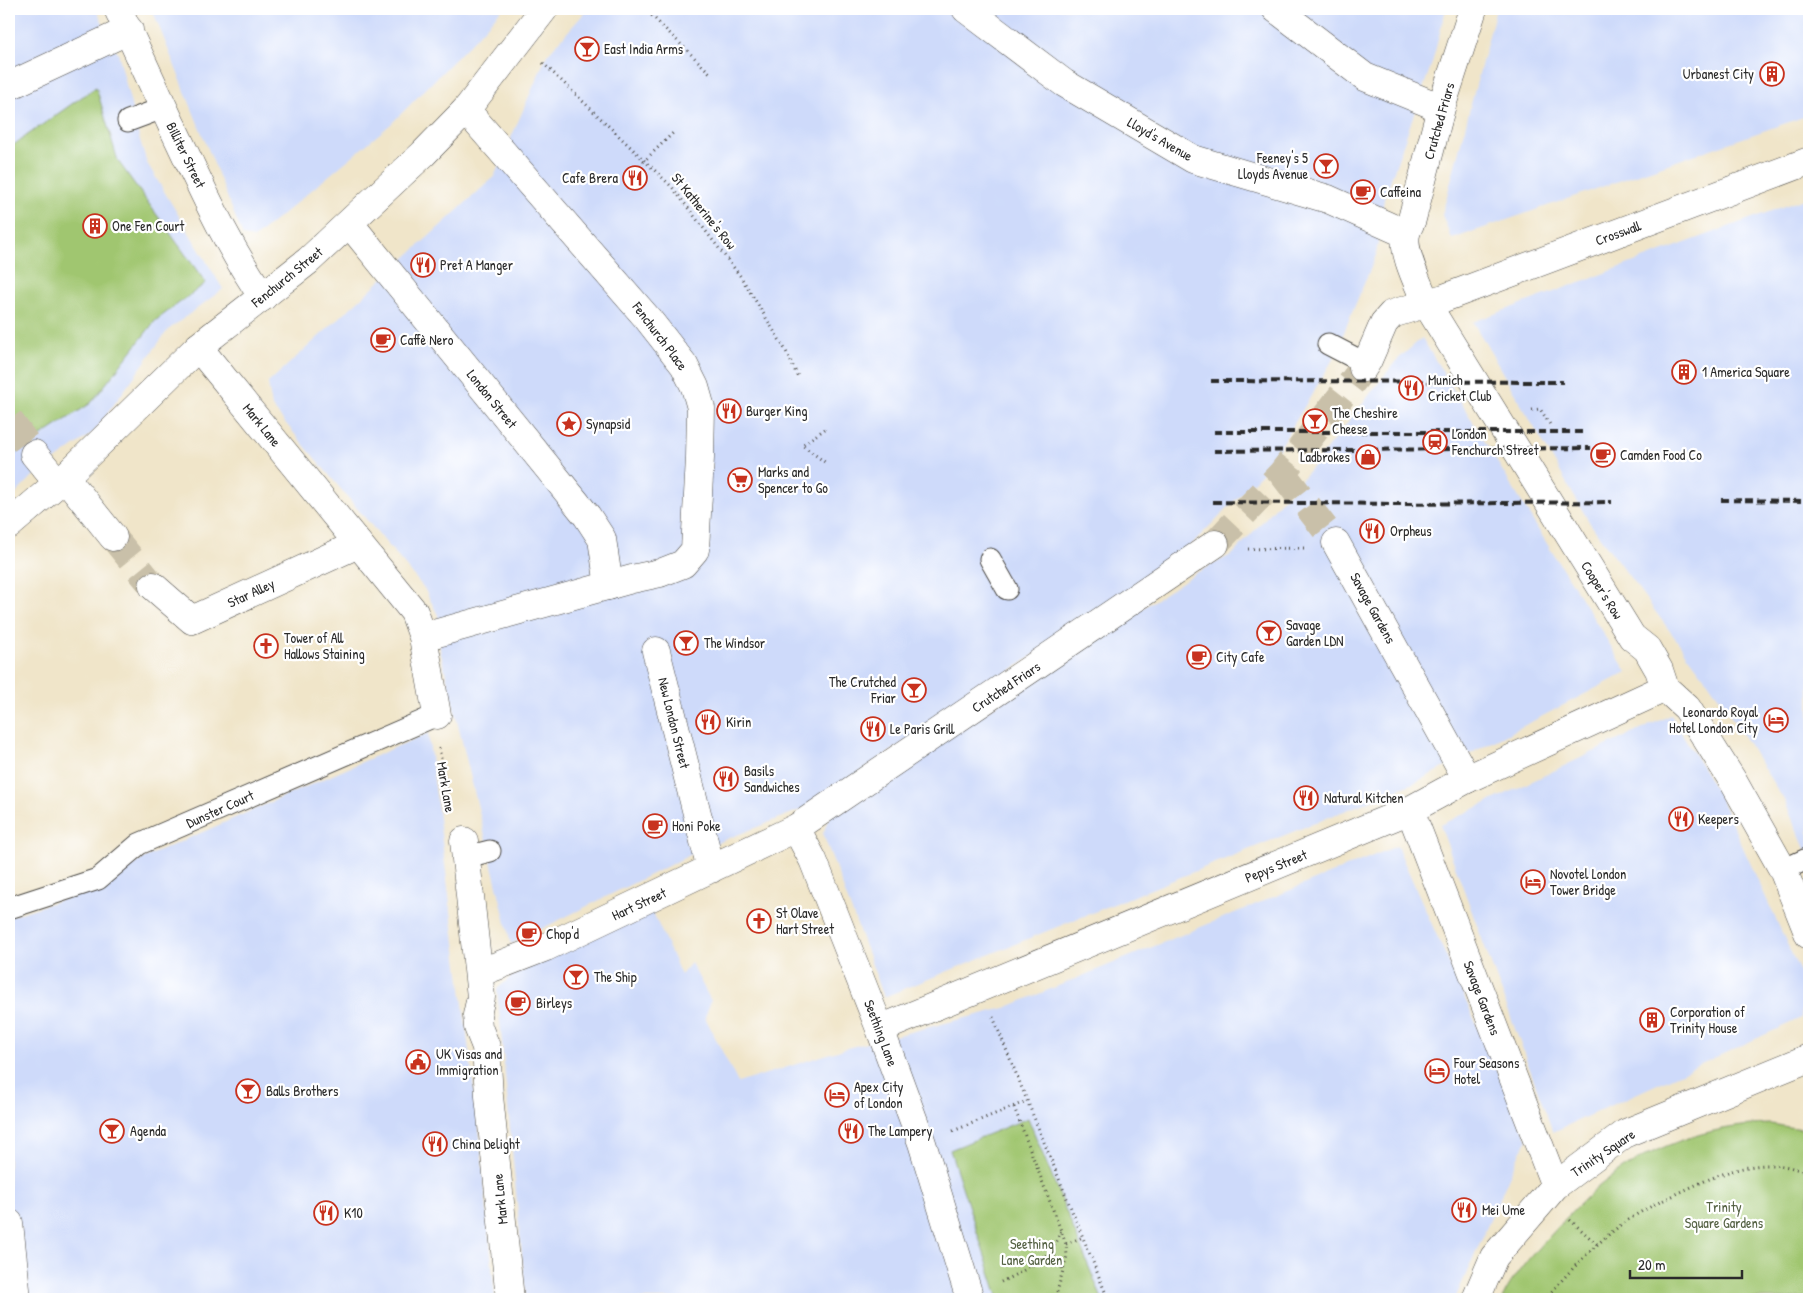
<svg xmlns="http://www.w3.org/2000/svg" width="1818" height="1308" font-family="'Patrick Hand',sans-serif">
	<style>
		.built { fill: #cedafa }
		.green { fill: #a0c670; stroke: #66784e }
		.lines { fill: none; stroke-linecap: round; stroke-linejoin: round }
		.pedestrian-tunnel { stroke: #c9c0a9; stroke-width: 28; stroke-dasharray: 28 14; stroke-linecap: butt }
		.minor-tunnel { stroke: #c9c0a9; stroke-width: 28; stroke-dasharray: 28 14; stroke-linecap: butt }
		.service-casing { stroke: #494743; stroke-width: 23 }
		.pedestrian-casing { stroke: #494743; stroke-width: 29 }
		.minor-casing { stroke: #494743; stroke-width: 29 }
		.tertiary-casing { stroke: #494743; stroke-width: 29 }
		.path { stroke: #494743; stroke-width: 3; stroke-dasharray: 1 4; stroke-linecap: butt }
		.service { stroke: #fff; stroke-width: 21 }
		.pedestrian { stroke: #fff; stroke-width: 28 }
		.minor { stroke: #fff; stroke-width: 28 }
		.tertiary { stroke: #fff; stroke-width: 28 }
		.rail { stroke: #2b2b2b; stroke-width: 4; stroke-dasharray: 8 4; stroke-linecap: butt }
		.path-bridge { stroke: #494743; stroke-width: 3; stroke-dasharray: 1 4; stroke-linecap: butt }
		.labels { text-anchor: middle; stroke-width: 4.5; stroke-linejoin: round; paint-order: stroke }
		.poi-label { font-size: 14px; fill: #2b2b2b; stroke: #fff; text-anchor: start }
		.street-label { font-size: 14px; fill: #2b2b2b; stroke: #fff }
		.park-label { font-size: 14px; fill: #546143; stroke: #fff }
	</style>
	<rect width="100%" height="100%" fill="#fff"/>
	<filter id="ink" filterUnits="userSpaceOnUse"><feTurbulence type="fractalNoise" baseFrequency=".02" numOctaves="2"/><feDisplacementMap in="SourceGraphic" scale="10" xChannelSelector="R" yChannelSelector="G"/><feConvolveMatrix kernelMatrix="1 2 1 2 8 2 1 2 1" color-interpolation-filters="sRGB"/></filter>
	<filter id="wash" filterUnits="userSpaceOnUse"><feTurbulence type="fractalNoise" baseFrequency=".0096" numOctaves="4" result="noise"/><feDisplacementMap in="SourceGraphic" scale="20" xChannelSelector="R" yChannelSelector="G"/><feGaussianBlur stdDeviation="1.12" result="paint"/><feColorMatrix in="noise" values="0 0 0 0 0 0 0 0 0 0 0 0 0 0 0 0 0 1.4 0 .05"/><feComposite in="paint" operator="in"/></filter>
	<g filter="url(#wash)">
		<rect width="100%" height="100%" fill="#f0e5c9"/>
		<path class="built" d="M9,9H96L119,56L139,137L147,163L223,289L168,330L94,432L33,476L9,501Z
			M152,9H502L473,41L391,124L254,238L243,236Z
			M588,9H1446L1432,63L1384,199L1376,255L1332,361L1268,467L1180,556L810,806L704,848L511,944L440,650L438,615L424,588L272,407L268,383L494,177L547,55Z
			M1496,9H1809V115L1452,239L1442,215Z
			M1809,197V858L1784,800L1716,693L1591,525L1473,322Z
			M1422,338L1536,526L1627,672L1416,782L884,997L823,834L830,815L1196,573L1233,554L1314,465L1396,361Z
			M1671,715L1720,797L1805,983L1801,1018L1553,1132L1440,825Z
			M428,733L480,1136L495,1299H9V917L103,886L146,857Z
			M1397,846L1528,1140L1521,1150L1455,1299H526L497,989L512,976L651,908L681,975L691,963L711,1001L705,1017L738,1083L847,1048L1005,1008Z"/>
		<path class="green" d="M96,87L118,161L206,283L155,321L91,403L14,454L9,459V148Z
			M1028,1118L1102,1299H999L950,1150Z
			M1770,1124L1809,1130V1299H1502C1512,1277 1531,1256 1547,1238C1563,1221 1580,1203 1598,1187C1645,1148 1709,1125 1770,1124Z"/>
	</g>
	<g filter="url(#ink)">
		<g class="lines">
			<path class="pedestrian-tunnel" d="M9,420L34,454
				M1282,473L1336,543
				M113,537L153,586"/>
			<path class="minor-tunnel" d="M1215,544L1282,473L1363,368"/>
			<g class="service-casing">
				<path id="service" d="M128,121L163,108
					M1328,344L1355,358L1368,360
					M990,559L1007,589
					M466,857L490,851
					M1783,870L1809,858
					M9,908L98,879L139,844L437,715"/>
			</g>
			<g class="pedestrian-casing">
				<path id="pedestrian" d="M173,128C201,186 226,244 263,297
					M350,224L587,516L602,539L609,586
					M34,454L58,483
					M65,477L113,537
					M1336,543L1467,779
					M153,586L192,620L358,544"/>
			</g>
			<g class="minor-casing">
				<path id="minor" d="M118,9L173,128
					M966,9L1064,83L1193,159L1328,199L1406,234
					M1276,9L1365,77L1441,108
					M1473,9L1441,108L1412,219C1410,224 1407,229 1406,234C1402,253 1419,285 1426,303L1632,637L1647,649L1659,670L1665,688L1687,708L1733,781L1783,870L1809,935
					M9,86L129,30
					M198,347L414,612L423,637L437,715
					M1363,368L1368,360L1384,323L1392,314L1444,298L1809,161
					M423,637L632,579L660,573L683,564L695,550L700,458L701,408L695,387L684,365L648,319L466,110
					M656,651L711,869
					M1410,810L1555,1186
					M796,828L813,860L880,1029L922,1143L970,1299
					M464,841L481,997L477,1015L478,1027L486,1047L489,1096L510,1299
					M479,973L546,947L796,828L1215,544
					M880,1029L1410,810L1467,779L1665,688
					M9,1223L17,1299
					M1476,1299L1494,1257L1555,1186L1626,1133L1809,1058"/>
			</g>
			<g class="tertiary-casing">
				<path id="tertiary" d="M9,525L65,477L198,347L308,261L423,154L466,110L544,9"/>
			</g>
			<path class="path" d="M648,12L711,74
				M543,63L672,187L741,277L785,349L798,377
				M1532,410L1540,409L1551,426
				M825,429L802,445L826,463
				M1248,549L1304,548
				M439,748L451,810
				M993,1017L1108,1299
				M1014,1107L1066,1244L1067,1256L1055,1299
				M953,1131L1027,1101
				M1570,1220L1597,1244
				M1066,1244L1083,1237
				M1045,1256L1053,1255L1058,1257L1063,1270
				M1001,1282C1024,1270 1056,1257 1061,1229
				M1545,1299C1570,1271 1596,1242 1628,1220C1646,1208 1666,1199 1685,1190C1725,1171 1767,1154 1809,1174"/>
			<use href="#service" class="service"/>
			<use href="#pedestrian" class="pedestrian"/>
			<use href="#minor" class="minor"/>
			<use href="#tertiary" class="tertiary"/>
			<path class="rail" d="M1211,381L1563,382
				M1214,432H1584
				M1214,451L1591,448
				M1721,500L1809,501
				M1213,502L1400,504L1612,502"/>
			<path class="path-bridge" d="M636,169L675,131"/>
		</g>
	</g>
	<defs>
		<g id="bar-ring" transform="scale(1.25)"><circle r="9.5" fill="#fff" stroke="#c8321e" stroke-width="1.5"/><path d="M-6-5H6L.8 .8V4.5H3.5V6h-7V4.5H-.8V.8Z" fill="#c8321e"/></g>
		<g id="building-ring" transform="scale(1.25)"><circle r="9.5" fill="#fff" stroke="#c8321e" stroke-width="1.5"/><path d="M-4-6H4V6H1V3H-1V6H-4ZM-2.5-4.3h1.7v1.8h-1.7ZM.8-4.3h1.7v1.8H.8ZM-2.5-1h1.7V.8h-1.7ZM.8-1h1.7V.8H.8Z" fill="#c8321e"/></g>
		<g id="restaurant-ring" transform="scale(1.25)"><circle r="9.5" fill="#fff" stroke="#c8321e" stroke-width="1.5"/><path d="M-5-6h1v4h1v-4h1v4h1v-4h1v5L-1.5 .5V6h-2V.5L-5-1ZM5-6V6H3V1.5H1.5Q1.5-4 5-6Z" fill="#c8321e"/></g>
		<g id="cafe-ring" transform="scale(1.25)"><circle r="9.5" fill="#fff" stroke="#c8321e" stroke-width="1.5"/><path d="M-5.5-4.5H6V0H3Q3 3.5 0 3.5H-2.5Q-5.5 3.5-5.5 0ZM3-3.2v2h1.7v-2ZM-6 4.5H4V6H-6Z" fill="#c8321e"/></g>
		<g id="sight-ring" transform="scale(1.25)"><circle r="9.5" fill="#fff" stroke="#c8321e" stroke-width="1.5"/><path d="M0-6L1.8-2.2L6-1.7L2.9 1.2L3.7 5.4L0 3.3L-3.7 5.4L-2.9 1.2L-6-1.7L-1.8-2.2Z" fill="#c8321e"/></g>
		<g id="station-ring" transform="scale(1.25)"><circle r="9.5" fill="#fff" stroke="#c8321e" stroke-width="1.5"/><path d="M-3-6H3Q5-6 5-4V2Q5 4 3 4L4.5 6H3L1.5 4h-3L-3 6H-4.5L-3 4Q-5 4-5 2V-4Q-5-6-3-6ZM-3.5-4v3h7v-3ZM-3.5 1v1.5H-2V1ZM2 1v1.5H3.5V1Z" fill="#c8321e"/></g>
		<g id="shop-ring" transform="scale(1.25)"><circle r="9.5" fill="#fff" stroke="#c8321e" stroke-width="1.5"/><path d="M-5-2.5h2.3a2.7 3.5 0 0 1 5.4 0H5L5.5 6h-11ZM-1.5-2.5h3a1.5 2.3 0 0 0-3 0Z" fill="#c8321e"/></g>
		<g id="supermarket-ring" transform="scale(1.25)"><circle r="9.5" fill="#fff" stroke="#c8321e" stroke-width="1.5"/><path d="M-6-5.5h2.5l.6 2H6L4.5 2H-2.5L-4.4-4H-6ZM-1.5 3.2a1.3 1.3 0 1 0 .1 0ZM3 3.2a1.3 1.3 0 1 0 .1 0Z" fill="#c8321e"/></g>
		<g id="church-ring" transform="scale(1.25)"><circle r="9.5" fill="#fff" stroke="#c8321e" stroke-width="1.5"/><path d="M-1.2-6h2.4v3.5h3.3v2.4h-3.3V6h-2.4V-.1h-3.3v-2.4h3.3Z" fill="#c8321e"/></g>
		<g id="hotel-ring" transform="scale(1.25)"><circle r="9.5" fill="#fff" stroke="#c8321e" stroke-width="1.5"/><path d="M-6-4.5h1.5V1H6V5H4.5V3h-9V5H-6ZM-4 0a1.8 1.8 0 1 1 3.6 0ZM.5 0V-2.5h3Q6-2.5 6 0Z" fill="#c8321e"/></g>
		<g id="civic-ring" transform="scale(1.25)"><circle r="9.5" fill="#fff" stroke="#c8321e" stroke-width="1.5"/><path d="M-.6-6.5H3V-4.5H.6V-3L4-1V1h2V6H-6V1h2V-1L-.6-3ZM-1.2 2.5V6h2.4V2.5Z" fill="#c8321e"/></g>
	</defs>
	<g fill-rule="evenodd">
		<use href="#bar-ring" x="587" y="49"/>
		<use href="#building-ring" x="1772" y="74"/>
		<use href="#bar-ring" x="1326" y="166"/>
		<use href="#restaurant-ring" x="635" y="178"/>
		<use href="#cafe-ring" x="1363" y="192"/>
		<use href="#building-ring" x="95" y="226"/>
		<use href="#restaurant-ring" x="423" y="265"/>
		<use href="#cafe-ring" x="383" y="340"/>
		<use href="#building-ring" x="1684" y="372"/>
		<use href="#restaurant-ring" x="1411" y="388"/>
		<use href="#restaurant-ring" x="729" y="411"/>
		<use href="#bar-ring" x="1315" y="421"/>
		<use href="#sight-ring" x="569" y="424"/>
		<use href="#station-ring" x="1435" y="442"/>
		<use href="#cafe-ring" x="1603" y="455"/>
		<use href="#shop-ring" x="1368" y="457"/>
		<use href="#supermarket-ring" x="740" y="480"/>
		<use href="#restaurant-ring" x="1372" y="531"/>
		<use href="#bar-ring" x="1269" y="633"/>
		<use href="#bar-ring" x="686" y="643"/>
		<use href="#church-ring" x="266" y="646"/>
		<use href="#cafe-ring" x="1199" y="657"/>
		<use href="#bar-ring" x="914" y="690"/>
		<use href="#hotel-ring" x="1776" y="720"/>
		<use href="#restaurant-ring" x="708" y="722"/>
		<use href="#restaurant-ring" x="873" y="729"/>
		<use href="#restaurant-ring" x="726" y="779"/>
		<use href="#restaurant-ring" x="1306" y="798"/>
		<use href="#restaurant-ring" x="1681" y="819"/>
		<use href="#cafe-ring" x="655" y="826"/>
		<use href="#hotel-ring" x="1533" y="882"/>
		<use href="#church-ring" x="759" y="921"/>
		<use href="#cafe-ring" x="529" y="934"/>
		<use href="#bar-ring" x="576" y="977"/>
		<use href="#cafe-ring" x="518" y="1003"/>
		<use href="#building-ring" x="1652" y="1020"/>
		<use href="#civic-ring" x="418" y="1062"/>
		<use href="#hotel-ring" x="1437" y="1071"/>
		<use href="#bar-ring" x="248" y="1091"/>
		<use href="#hotel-ring" x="837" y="1095"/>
		<use href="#bar-ring" x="112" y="1131"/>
		<use href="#restaurant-ring" x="851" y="1131"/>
		<use href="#restaurant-ring" x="435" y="1144"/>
		<use href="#restaurant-ring" x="1464" y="1210"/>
		<use href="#restaurant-ring" x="326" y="1213"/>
	</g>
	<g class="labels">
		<g class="poi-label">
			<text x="604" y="54">East India Arms</text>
			<text x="1754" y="79" text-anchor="end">Urbanest City</text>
			<text x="1308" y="163" text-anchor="end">Feeney's 5<tspan x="1308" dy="16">Lloyds Avenue</tspan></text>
			<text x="618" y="183" text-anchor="end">Cafe Brera</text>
			<text x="1380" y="197">Caffeina</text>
			<text x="112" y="231">One Fen Court</text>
			<text x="440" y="270">Pret A Manger</text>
			<text x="400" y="345">Caffè Nero</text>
			<text x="1702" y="377">1 America Square</text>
			<text x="1428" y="385">Munich<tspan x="1428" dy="16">Cricket Club</tspan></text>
			<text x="746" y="416">Burger King</text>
			<text x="1332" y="418">The Cheshire<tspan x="1332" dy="16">Cheese</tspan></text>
			<text x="586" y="429">Synapsid</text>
			<text x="1452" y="439">London<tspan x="1452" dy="16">Fenchurch Street</tspan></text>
			<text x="1620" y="460">Camden Food Co</text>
			<text x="1350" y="462" text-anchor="end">Ladbrokes</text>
			<text x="758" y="477">Marks and<tspan x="758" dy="16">Spencer to Go</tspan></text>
			<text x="1390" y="536">Orpheus</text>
			<text x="1286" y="630">Savage<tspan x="1286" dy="16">Garden LDN</tspan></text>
			<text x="284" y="643">Tower of All<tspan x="284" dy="16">Hallows Staining</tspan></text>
			<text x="704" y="648">The Windsor</text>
			<text x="1216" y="662">City Cafe</text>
			<text x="896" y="687" text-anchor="end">The Crutched<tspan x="896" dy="16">Friar</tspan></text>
			<text x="1758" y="717" text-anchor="end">Leonardo Royal<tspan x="1758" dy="16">Hotel London City</tspan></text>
			<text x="726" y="727">Kirin</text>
			<text x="890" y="734">Le Paris Grill</text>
			<text x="744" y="776">Basils<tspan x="744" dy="16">Sandwiches</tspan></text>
			<text x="1324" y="803">Natural Kitchen</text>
			<text x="1698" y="824">Keepers</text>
			<text x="672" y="831">Honi Poke</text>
			<text x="1550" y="879">Novotel London<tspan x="1550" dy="16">Tower Bridge</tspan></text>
			<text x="776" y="918">St Olave<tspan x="776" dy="16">Hart Street</tspan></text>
			<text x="546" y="939">Chop'd</text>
			<text x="594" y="982">The Ship</text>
			<text x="536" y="1008">Birleys</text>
			<text x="1670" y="1017">Corporation of<tspan x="1670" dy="16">Trinity House</tspan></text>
			<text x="436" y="1059">UK Visas and<tspan x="436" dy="16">Immigration</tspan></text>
			<text x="1454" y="1068">Four Seasons<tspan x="1454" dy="16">Hotel</tspan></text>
			<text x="854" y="1092">Apex City<tspan x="854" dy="16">of London</tspan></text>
			<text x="266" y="1096">Balls Brothers</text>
			<text x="130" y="1136">Agenda</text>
			<text x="868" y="1136">The Lampery</text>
			<text x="452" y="1149">China Delight</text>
			<text x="1482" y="1215">Mei Ume</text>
			<text x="344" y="1218">K10</text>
		</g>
		<g class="street-label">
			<text transform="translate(1439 121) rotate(-74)" y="5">Crutched Friars</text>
			<text transform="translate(1160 139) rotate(30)" y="5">Lloyd's Avenue</text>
			<text transform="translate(186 155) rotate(64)" y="5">Billiter Street</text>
			<text transform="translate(704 211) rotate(51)" y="5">St Katherine's Row</text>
			<text transform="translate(1618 233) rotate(-20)" y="5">Crosswall</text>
			<text transform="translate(287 277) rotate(-39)" y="5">Fenchurch Street</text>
			<text transform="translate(660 336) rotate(53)" y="5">Fenchurch Place</text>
			<text transform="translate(492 399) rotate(51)" y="5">London Street</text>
			<text transform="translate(262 425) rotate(51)" y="5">Mark Lane</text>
			<text transform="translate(1602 590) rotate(58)" y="5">Cooper's Row</text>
			<text transform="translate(251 593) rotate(-25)" y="5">Star Alley</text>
			<text transform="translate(1373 608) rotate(61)" y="5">Savage Gardens</text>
			<text transform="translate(1006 687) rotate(-34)" y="5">Crutched Friars</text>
			<text transform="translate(674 723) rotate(76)" y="5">New London Street</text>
			<text transform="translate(446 787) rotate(80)" y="5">Mark Lane</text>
			<text transform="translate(220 809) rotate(-24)" y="5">Dunster Court</text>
			<text transform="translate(1276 866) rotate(-22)" y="5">Pepys Street</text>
			<text transform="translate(639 904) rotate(-25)" y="5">Hart Street</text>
			<text transform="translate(1482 998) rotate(69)" y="5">Savage Gardens</text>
			<text transform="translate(881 1033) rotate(69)" y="5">Seething Lane</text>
			<text transform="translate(1603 1153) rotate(-34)" y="5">Trinity Square</text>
			<text transform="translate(500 1199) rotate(-96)" y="5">Mark Lane</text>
		</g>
		<g class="park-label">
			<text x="1724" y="1212">Trinity<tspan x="1724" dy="16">Square Gardens</tspan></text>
			<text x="1032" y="1249">Seething<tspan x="1032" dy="16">Lane Garden</tspan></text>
		</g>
	</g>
	<rect width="1818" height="1308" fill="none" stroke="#fff" stroke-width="30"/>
	<path d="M1630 1270v8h112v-8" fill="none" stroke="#2b2b2b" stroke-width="2.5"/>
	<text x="1638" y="1270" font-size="15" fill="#2b2b2b" stroke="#ffffff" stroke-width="4" paint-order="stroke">20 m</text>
</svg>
